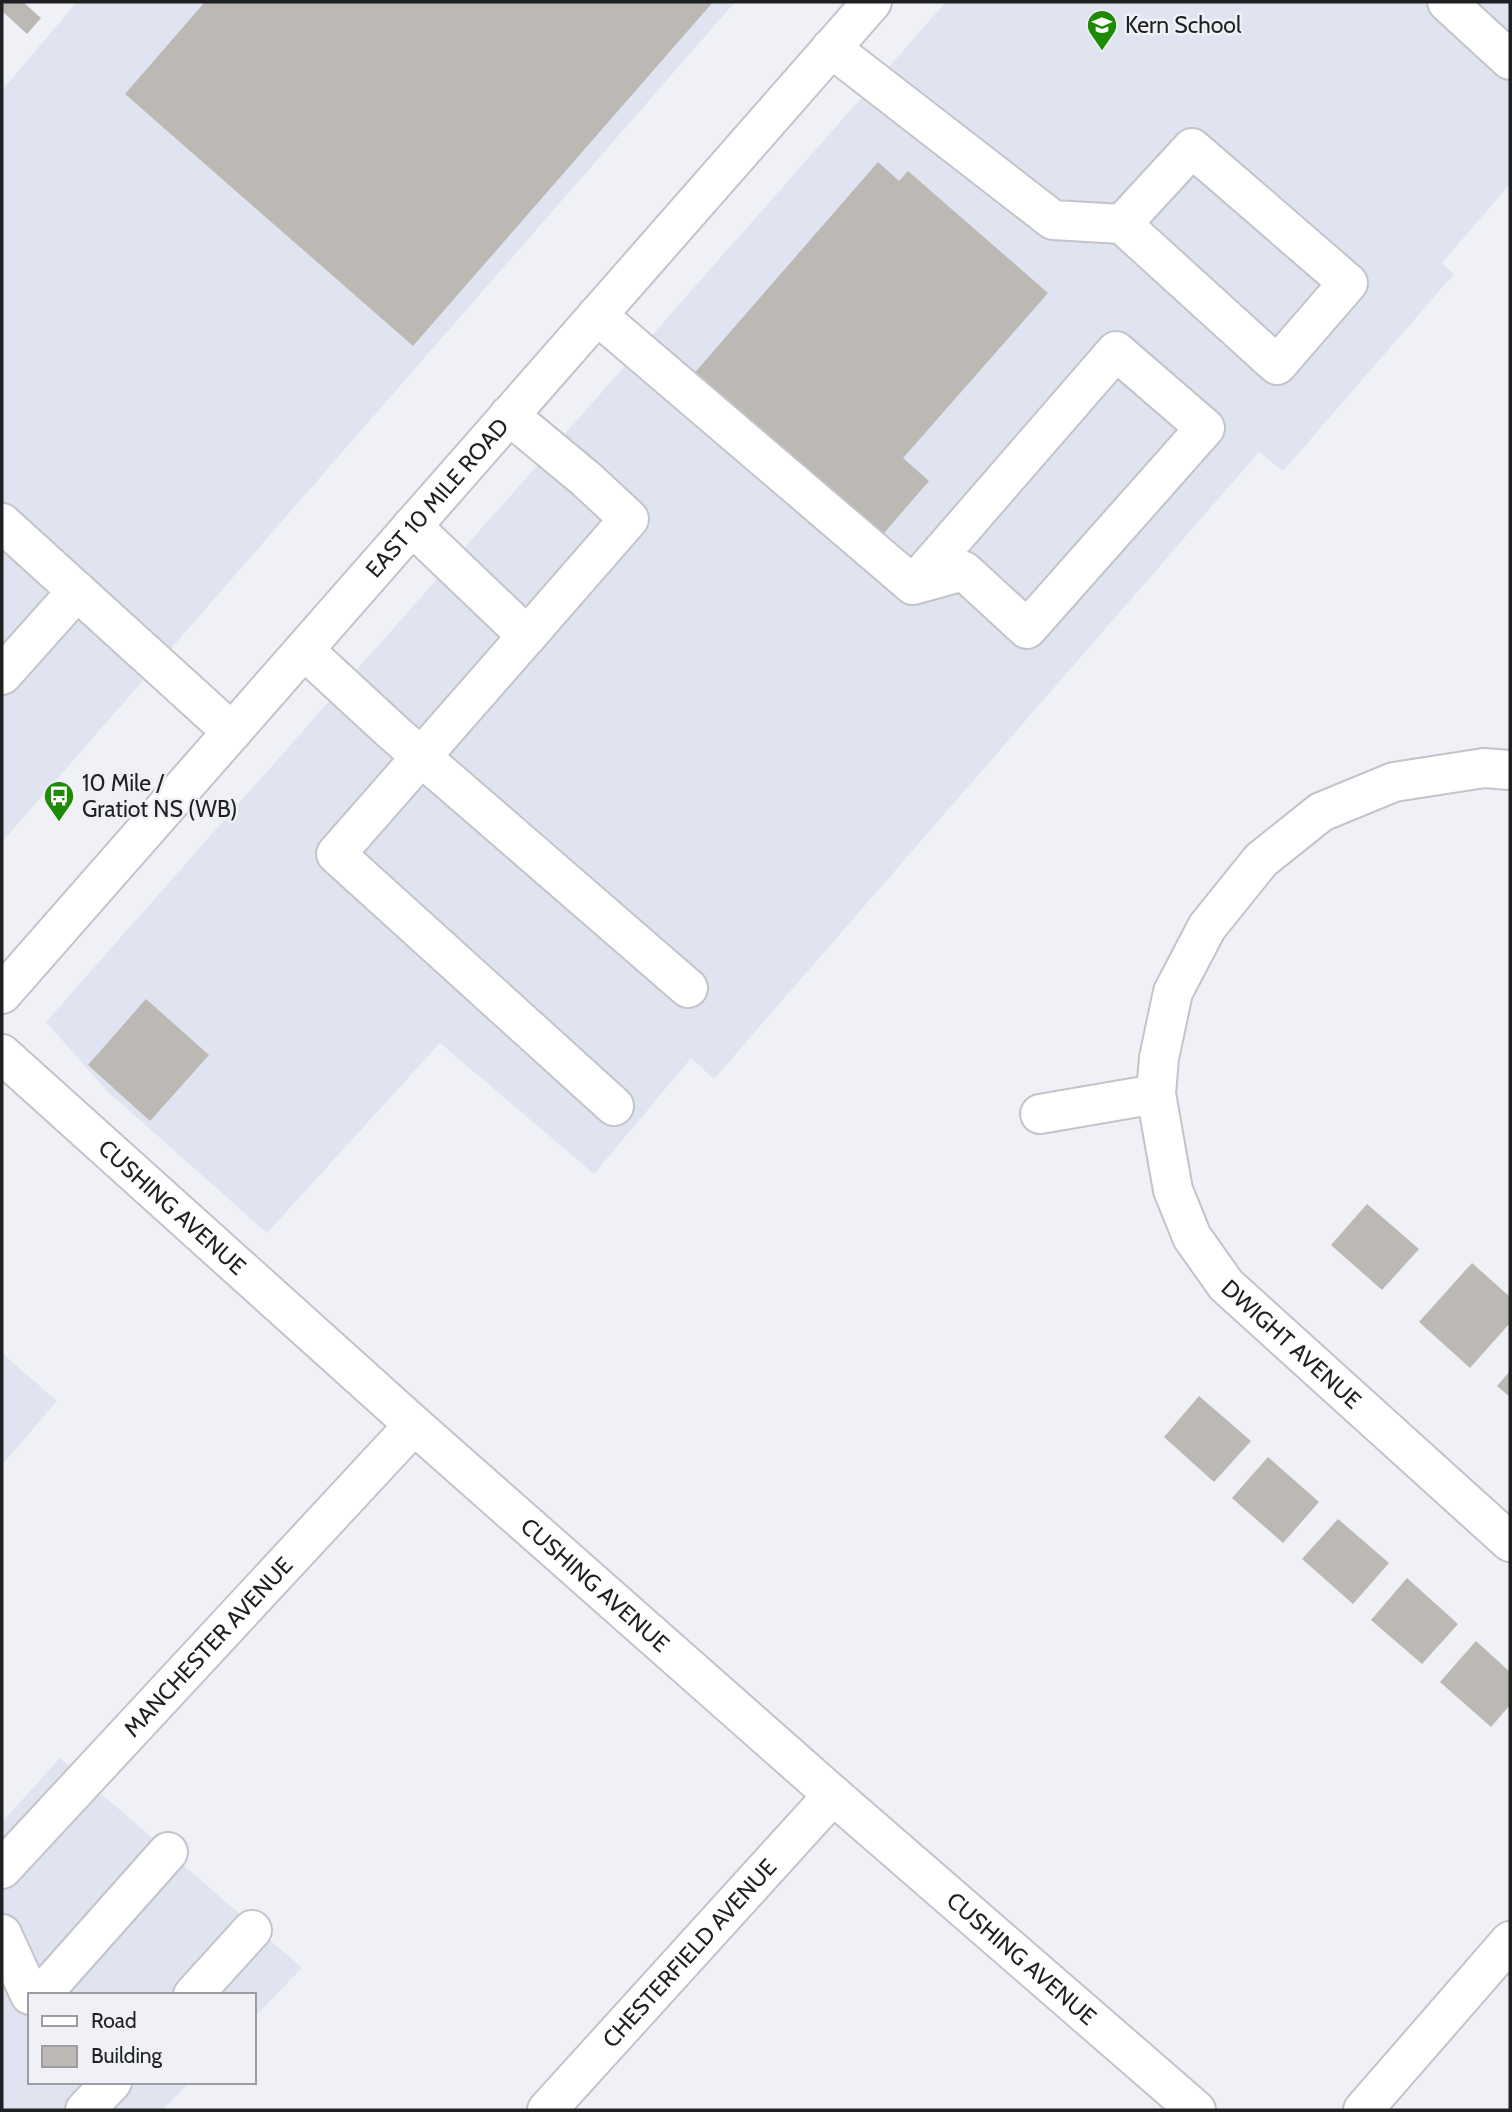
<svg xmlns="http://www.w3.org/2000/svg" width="1512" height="2112" font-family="Cabin,sans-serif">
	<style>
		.built { fill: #e0e4f1 }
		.building { fill: #bcb8b3 }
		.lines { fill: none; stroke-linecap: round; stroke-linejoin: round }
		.minor-casing { stroke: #c3c4ca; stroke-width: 42 }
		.major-casing { stroke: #c3c4ca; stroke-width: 42 }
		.minor { stroke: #fff; stroke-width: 38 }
		.major { stroke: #fff; stroke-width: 38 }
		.labels { text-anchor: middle; stroke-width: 5; stroke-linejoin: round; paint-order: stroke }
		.poi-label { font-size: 23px; fill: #1f2022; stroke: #eff1f7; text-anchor: start }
		.street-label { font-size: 23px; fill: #1f2022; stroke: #eff1f7 }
	</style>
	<rect width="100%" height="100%" fill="#eff1f7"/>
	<path class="built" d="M77,2H735L2,842V90Z
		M946,2H1510V184L1442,263L1454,274L1283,471L1259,452L714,1079L691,1058L594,1174L440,1043L267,1233L107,1091L46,1022Z
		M2,1353L57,1401L2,1465Z
		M60,1758L302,1968L254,2017V1995H30V2082H190L162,2110H2V1822Z"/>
	<path class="building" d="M2,2H23L41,18L27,34L2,11Z
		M203,2H713L413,346L125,94L204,3Z
		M878,162L899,181L908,171L1048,293L903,458L929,481L878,540L691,377Z
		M146,999L209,1055L150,1121L88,1065Z
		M1367,1204L1419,1249L1382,1290L1331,1245Z
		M1472,1263L1510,1297V1323L1470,1368L1419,1322Z
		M1510,1371V1397L1497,1386Z
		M1199,1396L1251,1441L1214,1482L1164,1437Z
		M1268,1457L1319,1502L1283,1543L1232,1498Z
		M1338,1519L1389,1563L1353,1604L1302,1559Z
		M1407,1578L1458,1624L1422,1664L1371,1620Z
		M1476,1641L1510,1672V1705L1491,1727L1440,1682Z"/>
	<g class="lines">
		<g class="minor-casing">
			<g id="minor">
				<path d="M1447,2L1510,60"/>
				<path d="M831,48L1053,220L1122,224L1277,365L1348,283L1192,148L1122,224"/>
				<path d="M597,315L913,585L964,571L1027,629L1205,428L1116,351L913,585"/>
				<path d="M2,523L232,732"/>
				<path d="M412,526L527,636L629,519L586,479L509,415"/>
				<path d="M527,636L336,854L614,1106"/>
				<path d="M304,650L395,734L688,988"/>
				<path d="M2,675L77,591"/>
				<path id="s1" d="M1510,770L1484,768L1394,782L1321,812L1261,860L1207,927L1173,992L1159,1058L1156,1094L1173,1190L1192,1237L1226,1285L1510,1542"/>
				<path id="s2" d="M2,1054L414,1425L833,1795L1196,2110"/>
				<path d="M1040,1114L1156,1094"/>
				<path id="s3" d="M2,1869L414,1425"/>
				<path d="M2,1934L30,1995"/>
				<path d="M41,1995L168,1852"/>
				<path d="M193,1995L252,1930"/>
				<path d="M85,2110L112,2082"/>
				<path id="s4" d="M547,2110L833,1795"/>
				<path d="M1363,2110L1510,1941"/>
			</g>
		</g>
		<g class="major-casing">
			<g id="major">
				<path id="s5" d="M2,994L872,2"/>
			</g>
		</g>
		<use href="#minor" class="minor"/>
		<use href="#major" class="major"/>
	</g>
	<defs>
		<g id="school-pin" transform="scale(1.575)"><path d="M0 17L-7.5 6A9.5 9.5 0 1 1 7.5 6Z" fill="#1e8a05" stroke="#eff1f7"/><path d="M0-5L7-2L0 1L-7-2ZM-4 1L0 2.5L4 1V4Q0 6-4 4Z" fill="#fff"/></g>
		<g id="bus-pin" transform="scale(1.575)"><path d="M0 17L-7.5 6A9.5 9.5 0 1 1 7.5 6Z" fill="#1e8a05" stroke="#eff1f7"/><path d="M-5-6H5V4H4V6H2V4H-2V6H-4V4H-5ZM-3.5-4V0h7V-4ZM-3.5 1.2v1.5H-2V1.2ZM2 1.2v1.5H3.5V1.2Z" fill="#fff"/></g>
	</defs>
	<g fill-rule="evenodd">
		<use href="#school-pin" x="1102" y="25"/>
		<use href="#bus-pin" x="59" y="796"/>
	</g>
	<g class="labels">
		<g class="poi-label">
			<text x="1125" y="33">Kern School</text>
			<text x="82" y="791">10 Mile /<tspan x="82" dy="26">Gratiot NS (WB)</tspan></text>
		</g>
		<g class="street-label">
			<text dy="8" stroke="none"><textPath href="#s5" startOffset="660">EAST 10 MILE ROAD</textPath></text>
			<text dy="8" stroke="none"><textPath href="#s2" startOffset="229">CUSHING AVENUE</textPath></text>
			<text dy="8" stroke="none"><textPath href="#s1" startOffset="831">DWIGHT AVENUE</textPath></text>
			<text dy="8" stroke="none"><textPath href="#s2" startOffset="796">CUSHING AVENUE</textPath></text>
			<text dy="8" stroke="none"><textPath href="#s3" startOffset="303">MANCHESTER AVENUE</textPath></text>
			<text dy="8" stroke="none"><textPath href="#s4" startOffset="212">CHESTERFIELD AVENUE</textPath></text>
			<text dy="8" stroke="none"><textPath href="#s2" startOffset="1363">CUSHING AVENUE</textPath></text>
		</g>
	</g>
	<rect width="1512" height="2112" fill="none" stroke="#1f2022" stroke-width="7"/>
	<rect x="28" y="1993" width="228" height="91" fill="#eff1f7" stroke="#9c9da2" stroke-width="2"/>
	<rect x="42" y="2016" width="35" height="10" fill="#ffffff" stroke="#9c9da2" stroke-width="2"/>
	<text x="91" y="2028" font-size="21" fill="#1f2022">Road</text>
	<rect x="42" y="2046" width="35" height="21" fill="#bcb8b3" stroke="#9c9da2" stroke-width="2"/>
	<text x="91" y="2063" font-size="21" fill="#1f2022">Building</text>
</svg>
